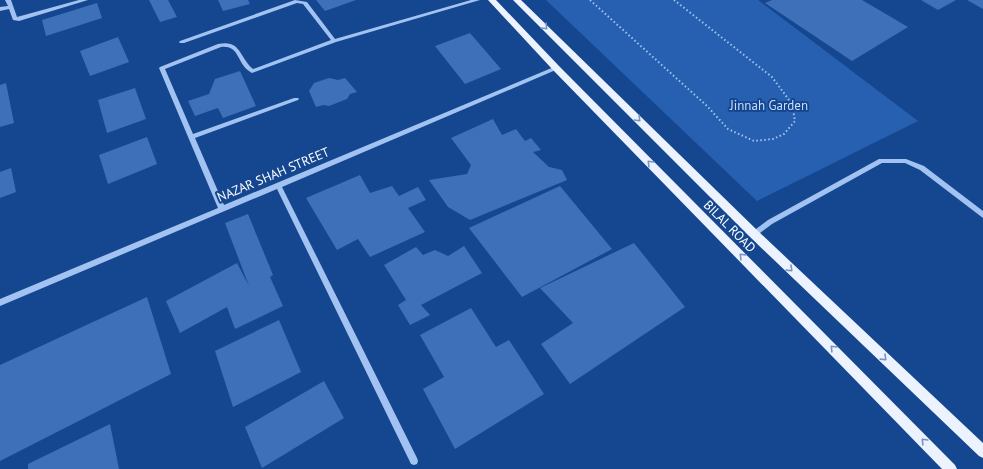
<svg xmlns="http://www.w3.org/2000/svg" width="983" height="469" font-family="'PT Sans',sans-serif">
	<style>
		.green { fill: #2760b0 }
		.building { fill: #3d70b9 }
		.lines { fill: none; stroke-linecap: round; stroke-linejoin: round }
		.path { stroke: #a2c3f1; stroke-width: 2; stroke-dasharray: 1.5 2.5; stroke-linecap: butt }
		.minor { fill: #a2c3f1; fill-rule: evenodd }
		.major { fill: #ecf3ff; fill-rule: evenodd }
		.oneway { stroke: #7694c2 }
		.labels { text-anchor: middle; stroke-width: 4; stroke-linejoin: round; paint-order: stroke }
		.park-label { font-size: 13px; fill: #c9defc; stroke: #154791 }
		.street-label { font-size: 13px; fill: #fff; stroke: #154791 }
	</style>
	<rect width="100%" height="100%" fill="#154791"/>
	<path class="green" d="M546,0H758L918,121L757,201Z"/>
	<path class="building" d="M149,0H168L177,17L160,22Z
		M218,0H248L250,4L223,11Z
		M316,0H356L325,11Z
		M772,0H862L908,27L852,61L765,3Z
		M921,0H956L938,10Z
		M967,0H983V9Z
		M97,3L102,18L46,36L42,20Z
		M470,33L501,69L465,84L435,46Z
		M118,37L129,62L90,76L80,51Z
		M240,71L256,106L223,118L218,108L195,116L188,101L209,94L215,79Z
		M329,78L338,80L345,78L357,92L350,94L347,99L329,106L323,105L316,107L309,91L314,83Z
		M6,83L14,123L0,127V85Z
		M135,88L146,119L107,133L98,100Z
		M493,119L502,135L516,129L525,141L531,138L541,150L533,152L549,167L562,170L567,180L470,220L448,207L429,180L467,174L471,165L451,138Z
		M147,137L157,164L108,184L99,155Z
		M11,168L16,192L0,198V172Z
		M360,175L370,193L392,186L399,196L418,187L426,200L408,208L425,232L370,257L358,239L337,250L306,198Z
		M560,186L612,249L522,297L469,228Z
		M248,214L273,275L270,277L283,306L235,329L227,307L180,333L166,301L237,263L249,286L225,223Z
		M634,243L685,307L570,384L541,344L573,323L540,288Z
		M464,246L482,273L421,305L430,315L410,325L398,305L406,300L384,265L416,247L423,255L435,250L448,256Z
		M147,297L171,374L0,461V365Z
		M471,308L496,347L509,340L544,394L455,449L423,389L444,377L420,335Z
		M279,320L301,372L233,407L215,351Z
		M324,381L344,418L262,468L245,427Z
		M110,424L119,469H28V464Z"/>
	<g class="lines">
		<path class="path" d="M590,0L707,106L728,129L754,141L773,139L784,134L795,121L792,104L772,77L674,0"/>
		<path class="minor" d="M5,0H11L17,17L79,0H88L19,21L13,20L9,9L0,11V7L8,6Z
			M295,0L307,2L335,39L471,0H480L336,42L252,73C236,65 241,45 221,47L165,69L193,134L294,98H298L299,99L298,100L195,138L224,205L554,67L556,66L559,68L558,69L282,187L417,458L418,461L417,464L414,465L411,464L277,189L0,306V299L218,208L159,68L160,67L218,44C241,39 239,57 253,69L331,40L303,4L297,3L184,43H180L179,42L180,41Z
			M879,159H906L924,166L983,211V218L920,170L905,163H882L772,224L756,236H752L751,234L752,232L768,220Z"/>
		<path class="major" d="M488,0H496L559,66L955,465L957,469H942L553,70Z
			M513,0H521L758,231L983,443V458L979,456L750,237Z"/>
	</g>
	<defs><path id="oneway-chevron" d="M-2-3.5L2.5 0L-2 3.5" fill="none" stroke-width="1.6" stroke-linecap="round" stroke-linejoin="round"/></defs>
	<g class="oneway">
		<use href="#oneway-chevron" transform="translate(545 27) rotate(45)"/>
		<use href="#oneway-chevron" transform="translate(638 119) rotate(45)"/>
		<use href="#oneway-chevron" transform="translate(650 163) rotate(-135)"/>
		<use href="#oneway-chevron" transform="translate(742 256) rotate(-135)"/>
		<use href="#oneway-chevron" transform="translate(790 269) rotate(44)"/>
		<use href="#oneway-chevron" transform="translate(833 348) rotate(-134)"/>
		<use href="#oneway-chevron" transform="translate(884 358) rotate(44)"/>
		<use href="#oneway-chevron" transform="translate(924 441) rotate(-134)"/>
	</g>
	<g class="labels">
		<g class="park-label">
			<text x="769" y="110">Jinnah Garden</text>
		</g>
		<g class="street-label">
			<text transform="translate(273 174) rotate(-23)" y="5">NAZAR SHAH STREET</text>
			<text transform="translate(730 226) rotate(45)" y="5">BILAL ROAD</text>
		</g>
	</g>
</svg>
